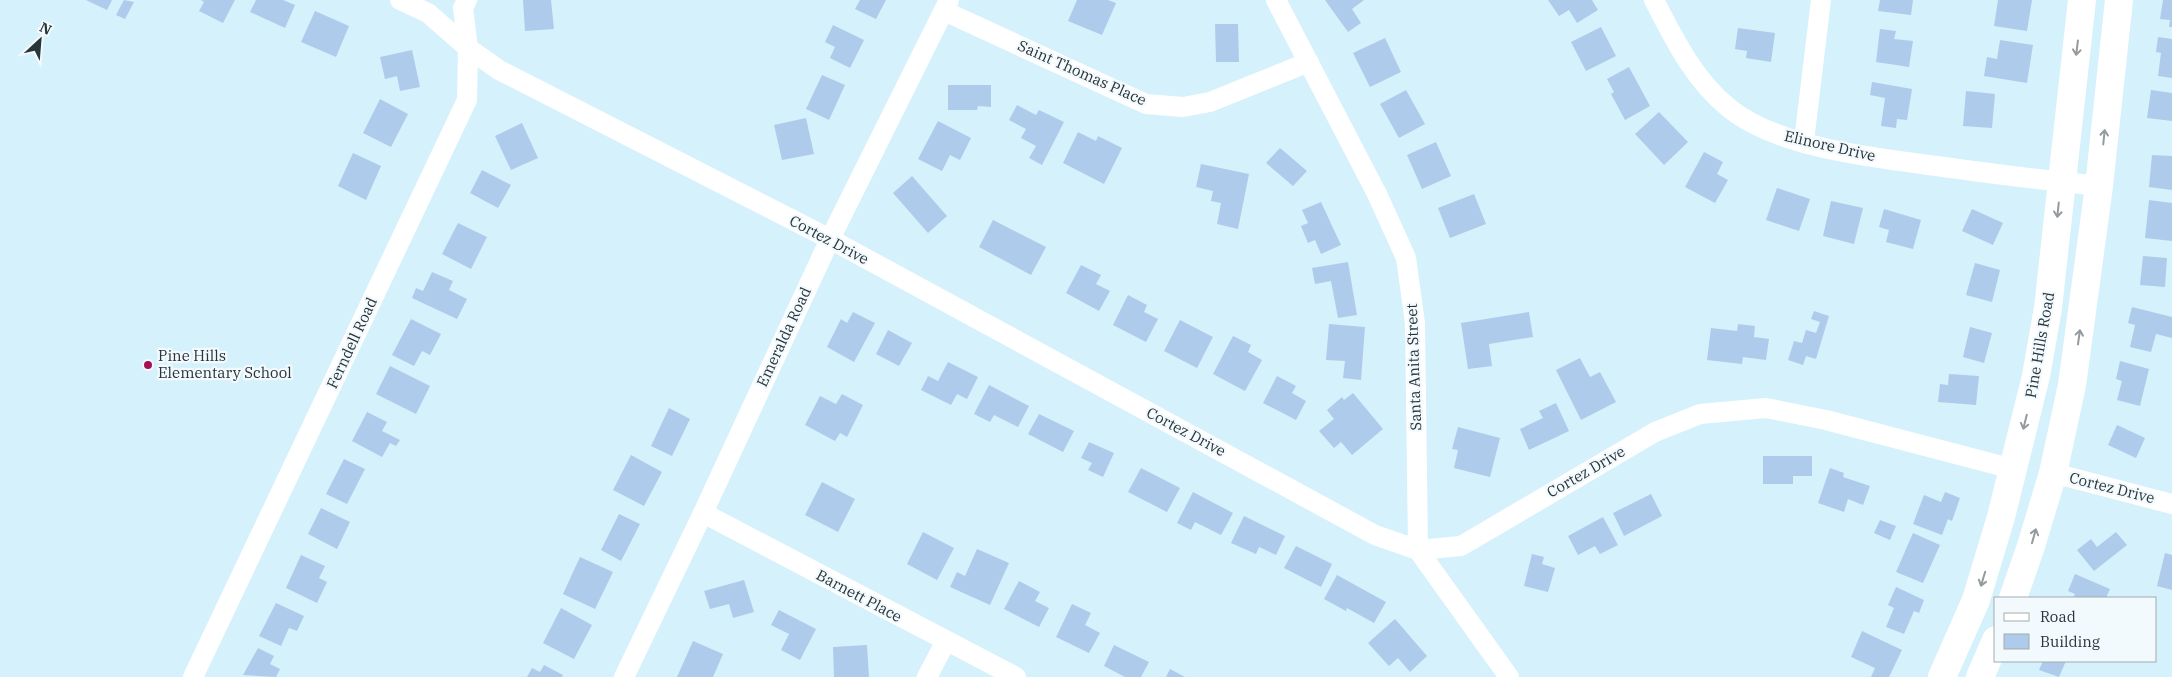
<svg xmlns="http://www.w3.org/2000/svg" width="2172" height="677" font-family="'IBM Plex Serif',serif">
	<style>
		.building { fill: #aecbeb }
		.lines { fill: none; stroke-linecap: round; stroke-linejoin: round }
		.street { stroke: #fff; stroke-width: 20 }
		.secondary { stroke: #fff; stroke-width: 28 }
		.oneway { stroke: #949a9d }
		.poi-dot { fill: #a31154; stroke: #f3fafd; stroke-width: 2 }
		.labels { text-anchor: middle; stroke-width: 4.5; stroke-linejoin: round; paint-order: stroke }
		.street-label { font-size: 15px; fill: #28353b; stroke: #f3fafd }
		.poi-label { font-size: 15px; fill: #28353b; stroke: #f3fafd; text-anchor: start }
	</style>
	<rect width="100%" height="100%" fill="#d5f1fb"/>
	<path class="building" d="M86,0H112L107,10Z
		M124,0L134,2L125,19L116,15Z
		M201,0H235L223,23L199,11L204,2Z
		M256,0H283L295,5L285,28L250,12Z
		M523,0H551L554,29L525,31Z
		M860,0H886L876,19L855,9Z
		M1077,0H1108L1116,3L1102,35L1068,21Z
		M1325,0H1364L1352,9L1361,23L1348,32Z
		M1548,0H1592L1598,10L1577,23L1569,10L1559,16Z
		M1880,0H1913L1911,15L1878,11Z
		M1998,0H2032L2027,31L1994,26Z
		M2163,0H2172V27H2169L2170,20L2160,19Z
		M315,11L349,26L336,57L301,42Z
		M1215,24H1238L1239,62H1216Z
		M833,25L864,40L850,68L830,58L835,47L825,42Z
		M1601,27L1616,56L1586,71L1571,42Z
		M1738,28L1775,33L1771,62L1746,58L1747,51L1735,49Z
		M1880,29L1896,31L1894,39L1913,41L1909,67L1876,62Z
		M2158,37L2172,39V78L2158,76L2161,53L2156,52Z
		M1385,38L1401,72L1370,87L1353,53Z
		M2000,40L2033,45L2027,83L1984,76L1987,57L1997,59Z
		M412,50L420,87L400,91L397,76L385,79L380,57Z
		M1629,67L1650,106L1625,120L1611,94L1614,92L1607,79Z
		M822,75L845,85L829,120L806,109Z
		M1872,82L1912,89L1907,120L1897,119L1896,128L1881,126L1885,98L1870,95Z
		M948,85H991V107L978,106L977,110H948Z
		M1406,90L1425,124L1399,138L1380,104Z
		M2151,90L2172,93V121L2147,118Z
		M1966,91L1995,94L1992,128L1963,126Z
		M380,99L408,114L391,147L363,133Z
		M1017,105L1036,115L1039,110L1064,122L1042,165L1029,158L1036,146L1021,138L1026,129L1009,120Z
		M1659,112L1688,142L1664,165L1635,134Z
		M806,118L814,154L782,160L774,125Z
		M938,121L971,138L960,160L950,155L942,171L918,159Z
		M522,123L538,158L511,170L495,136Z
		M1078,132L1096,141L1098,136L1122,148L1104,184L1063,163Z
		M1436,142L1451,176L1422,189L1407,155Z
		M1280,148L1307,171L1293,186L1266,163Z
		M1704,152L1723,162L1717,174L1728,180L1715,203L1685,187Z
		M353,153L381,166L366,200L338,186Z
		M2152,155L2172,156V190L2149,187Z
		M1201,164L1249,174L1238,229L1217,224L1221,203L1211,201L1213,191L1196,187Z
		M482,170L511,185L498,208L470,193Z
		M912,176L947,216L928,233L893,193Z
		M1777,188L1810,199L1799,231L1766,220Z
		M1474,194L1486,224L1450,238L1438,208Z
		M2149,200L2172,203V241L2145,238Z
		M1831,201L1863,208L1854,244L1823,236Z
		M1321,202L1341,245L1321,254L1315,240L1308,243L1301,226L1308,223L1302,210Z
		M1884,209L1921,220L1913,249L1886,242L1889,230L1879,227Z
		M1972,209L2003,223L1993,245L1962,231Z
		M993,220L1046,247L1031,275L979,247Z
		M458,223L487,237L471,269L442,254Z
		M2143,256L2167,258L2165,287L2140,285Z
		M1348,262L1357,315L1338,318L1331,281L1315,284L1312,268Z
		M1975,263L2000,270L1992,302L1966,295Z
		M1081,265L1101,275L1096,284L1110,291L1099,311L1066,293Z
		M432,272L453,281L449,290L467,299L457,319L412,298L416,288L423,291Z
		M1128,295L1147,305L1144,312L1158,319L1146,342L1113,325Z
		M2132,307L2172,317V338L2156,334L2151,352L2130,347L2135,325L2128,323Z
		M1814,311L1829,316L1816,359L1806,356L1803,365L1788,360L1794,341L1802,343L1806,330L1816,333L1820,322L1811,319Z
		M853,312L875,323L854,362L827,347L841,319L847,323Z
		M1529,312L1533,337L1489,344L1492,366L1468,369L1461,323Z
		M411,319L441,334L430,355L422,351L414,366L392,355Z
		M1180,320L1213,337L1197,368L1164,351Z
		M1329,324L1365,327L1361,380L1343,378L1345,361L1326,360Z
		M1738,324L1755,326L1754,337L1769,339L1766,360L1743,357L1742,364L1707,360L1711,328L1737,331Z
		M1970,327L1992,333L1984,363L1963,357Z
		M888,330L912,343L899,366L876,354Z
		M1233,336L1251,345L1248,352L1262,360L1245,391L1213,374Z
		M1580,358L1590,377L1600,372L1616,402L1581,420L1556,370Z
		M2120,361L2149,369L2140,406L2117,400L2122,381L2116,379Z
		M948,362L978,377L967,399L957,394L951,405L921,390L928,376L938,381Z
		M390,366L430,386L416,414L376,394Z
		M1949,374L1979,376L1976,405L1938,402L1940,384L1948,385Z
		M1277,376L1296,386L1292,393L1306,401L1296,420L1263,403Z
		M989,385L1029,406L1018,427L994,415L990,422L974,414Z
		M1353,393L1383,429L1352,455L1341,442L1334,448L1319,431L1334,419L1327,410L1342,397L1344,400Z
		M842,394L863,405L847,437L840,433L835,441L805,425L820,396L836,404Z
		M1556,403L1569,431L1529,450L1520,429L1543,418L1539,411Z
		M669,408L690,419L672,456L651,446Z
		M367,412L387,422L382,431L400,440L396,446L390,443L382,457L352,441Z
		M1039,414L1074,431L1063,452L1028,434Z
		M2117,425L2145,438L2136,458L2108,445Z
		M1458,427L1500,438L1490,477L1454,468L1458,450L1452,449Z
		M1089,442L1114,453L1103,477L1088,470L1092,463L1081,458Z
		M631,455L662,472L644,506L613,490Z
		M1763,456H1812V476H1793V484H1763Z
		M344,459L365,469L347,504L326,494Z
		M1141,468L1180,488L1167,512L1128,492Z
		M1830,468L1844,473L1843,477L1870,486L1863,505L1848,499L1844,512L1818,503Z
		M822,482L855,499L838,532L805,515Z
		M1193,492L1233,513L1221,535L1195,522L1191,530L1177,523Z
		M1945,492L1960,498L1952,521L1948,519L1942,535L1913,524L1924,495L1941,502Z
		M1651,494L1662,516L1624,536L1613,513Z
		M321,508L350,522L337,549L308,534Z
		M619,514L640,524L621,561L601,550Z
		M1244,516L1285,536L1276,555L1259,547L1256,554L1231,543Z
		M1603,517L1618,545L1600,554L1595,546L1578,555L1568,536Z
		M1880,520L1896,526L1890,540L1874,533Z
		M923,532L954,548L937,580L907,564Z
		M2116,532L2127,545L2094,571L2077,550L2091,539L2097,547Z
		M1913,533L1940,545L1923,583L1896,572Z
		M1296,546L1332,564L1321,587L1284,568Z
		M977,549L1009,563L990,605L950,587L957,572L965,576Z
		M2165,553L2172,555V590L2157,586Z
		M1532,554L1544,557L1542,564L1555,568L1548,592L1524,586Z
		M301,555L325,566L319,578L327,582L317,603L286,588Z
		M580,557L613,572L595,609L563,594Z
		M2075,574L2110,589L2106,598H2073L2075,594L2068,591Z
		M1337,575L1386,602L1374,623L1347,608L1346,611L1324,599Z
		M744,580L754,612L733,618L729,604L710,609L704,591Z
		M1019,581L1040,592L1035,601L1049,608L1039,627L1004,609Z
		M1896,587L1924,600L1919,613L1914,611L1904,634L1886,627L1894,608L1888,605Z
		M276,603L304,616L297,631L289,628L281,646L259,636Z
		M1072,604L1091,613L1085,625L1100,633L1089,653L1056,637Z
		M561,608L592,625L574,659L543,643Z
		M779,610L816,629L800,660L781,650L789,634L771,625Z
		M1395,619L1427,656L1410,672L1398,658L1389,666L1368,643Z
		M1862,631L1902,650L1889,677H1871L1875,668L1851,657Z
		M693,641L723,654L713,677H677Z
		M867,645L869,677H834L833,647Z
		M1114,645L1149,662L1141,677H1125L1104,666Z
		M258,648L274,656L270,664L280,669L276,677L243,675Z
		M2043,661H2066L2059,677L2039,670Z
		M544,665L563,675L562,677H527L532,668L540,672Z
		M1170,669L1185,677H1166Z"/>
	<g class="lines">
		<path class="street" d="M400,0L428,13L468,48L499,70L830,239L1375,535L1418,550L1461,546L1655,432L1700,414L1766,408L1826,420L2013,469
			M1276,0L1377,194L1406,258L1415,323L1418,550L1509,677
			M1654,0C1674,39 1694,80 1729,108C1778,148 1875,158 1937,166C1991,174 2045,180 2099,186
			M944,11L1146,104L1183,107L1210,102L1309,62
			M1804,141L1821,0
			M2053,473L2172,504
			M703,513L1016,677
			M193,677L467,100L468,48L463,8L467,0
			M624,677L703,513L830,239L949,0
			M927,677L946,641"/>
		<path class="secondary" d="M2013,598L2031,546L2053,473L2072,385L2099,186L2119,0
			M1942,677L1976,600L2001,517L2036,376L2048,308L2082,0
			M1980,677L1996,640"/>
	</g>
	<defs><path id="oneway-shaft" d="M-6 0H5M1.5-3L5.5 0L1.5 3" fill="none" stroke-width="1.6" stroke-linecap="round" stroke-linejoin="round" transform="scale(1.25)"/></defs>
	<g class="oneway">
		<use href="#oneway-shaft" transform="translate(2077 48) rotate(97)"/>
		<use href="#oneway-shaft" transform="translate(2104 137) rotate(-84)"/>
		<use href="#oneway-shaft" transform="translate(2058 210) rotate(96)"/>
		<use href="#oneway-shaft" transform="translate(2079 337) rotate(-82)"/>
		<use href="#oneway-shaft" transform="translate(2025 422) rotate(104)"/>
		<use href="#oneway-shaft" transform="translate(2034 536) rotate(-74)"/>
		<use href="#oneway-shaft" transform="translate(1983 579) rotate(107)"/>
	</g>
	<circle class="poi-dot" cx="148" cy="365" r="5"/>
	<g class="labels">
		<g class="street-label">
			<text transform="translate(1082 73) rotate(24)" y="5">Saint Thomas Place</text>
			<text transform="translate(1830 146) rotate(13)" y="5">Elinore Drive</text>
			<text transform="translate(829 240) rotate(28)" y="5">Cortez Drive</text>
			<text transform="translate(784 337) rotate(-65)" y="5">Emeralda Road</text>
			<text transform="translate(352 343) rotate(-65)" y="5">Ferndell Road</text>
			<text transform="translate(2040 345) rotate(-80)" y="5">Pine Hills Road</text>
			<text transform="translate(1414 367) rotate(-92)" y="5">Santa Anita Street</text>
			<text transform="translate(1186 432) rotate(28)" y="5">Cortez Drive</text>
			<text transform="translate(1586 472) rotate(-30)" y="5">Cortez Drive</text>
			<text transform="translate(2112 488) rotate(14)" y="5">Cortez Drive</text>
			<text transform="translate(859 596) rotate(28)" y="5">Barnett Place</text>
		</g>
		<g class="poi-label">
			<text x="158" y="361">Pine Hills<tspan x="158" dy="17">Elementary School</tspan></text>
		</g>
	</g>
	<rect x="1994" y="597" width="162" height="65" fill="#f3fafd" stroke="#a2abaf"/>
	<rect x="2004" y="613" width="25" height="8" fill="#ffffff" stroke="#a2abaf"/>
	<text x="2040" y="622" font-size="15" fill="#28353b">Road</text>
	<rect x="2004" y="634" width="25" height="15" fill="#aecbeb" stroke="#a2abaf"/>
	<text x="2040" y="647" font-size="15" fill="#28353b">Building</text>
	<g transform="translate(40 40) rotate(26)" stroke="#f3fafd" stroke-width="4" paint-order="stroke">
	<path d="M0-4L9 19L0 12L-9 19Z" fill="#28353b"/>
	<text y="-8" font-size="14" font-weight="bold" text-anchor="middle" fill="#28353b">N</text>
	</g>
</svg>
